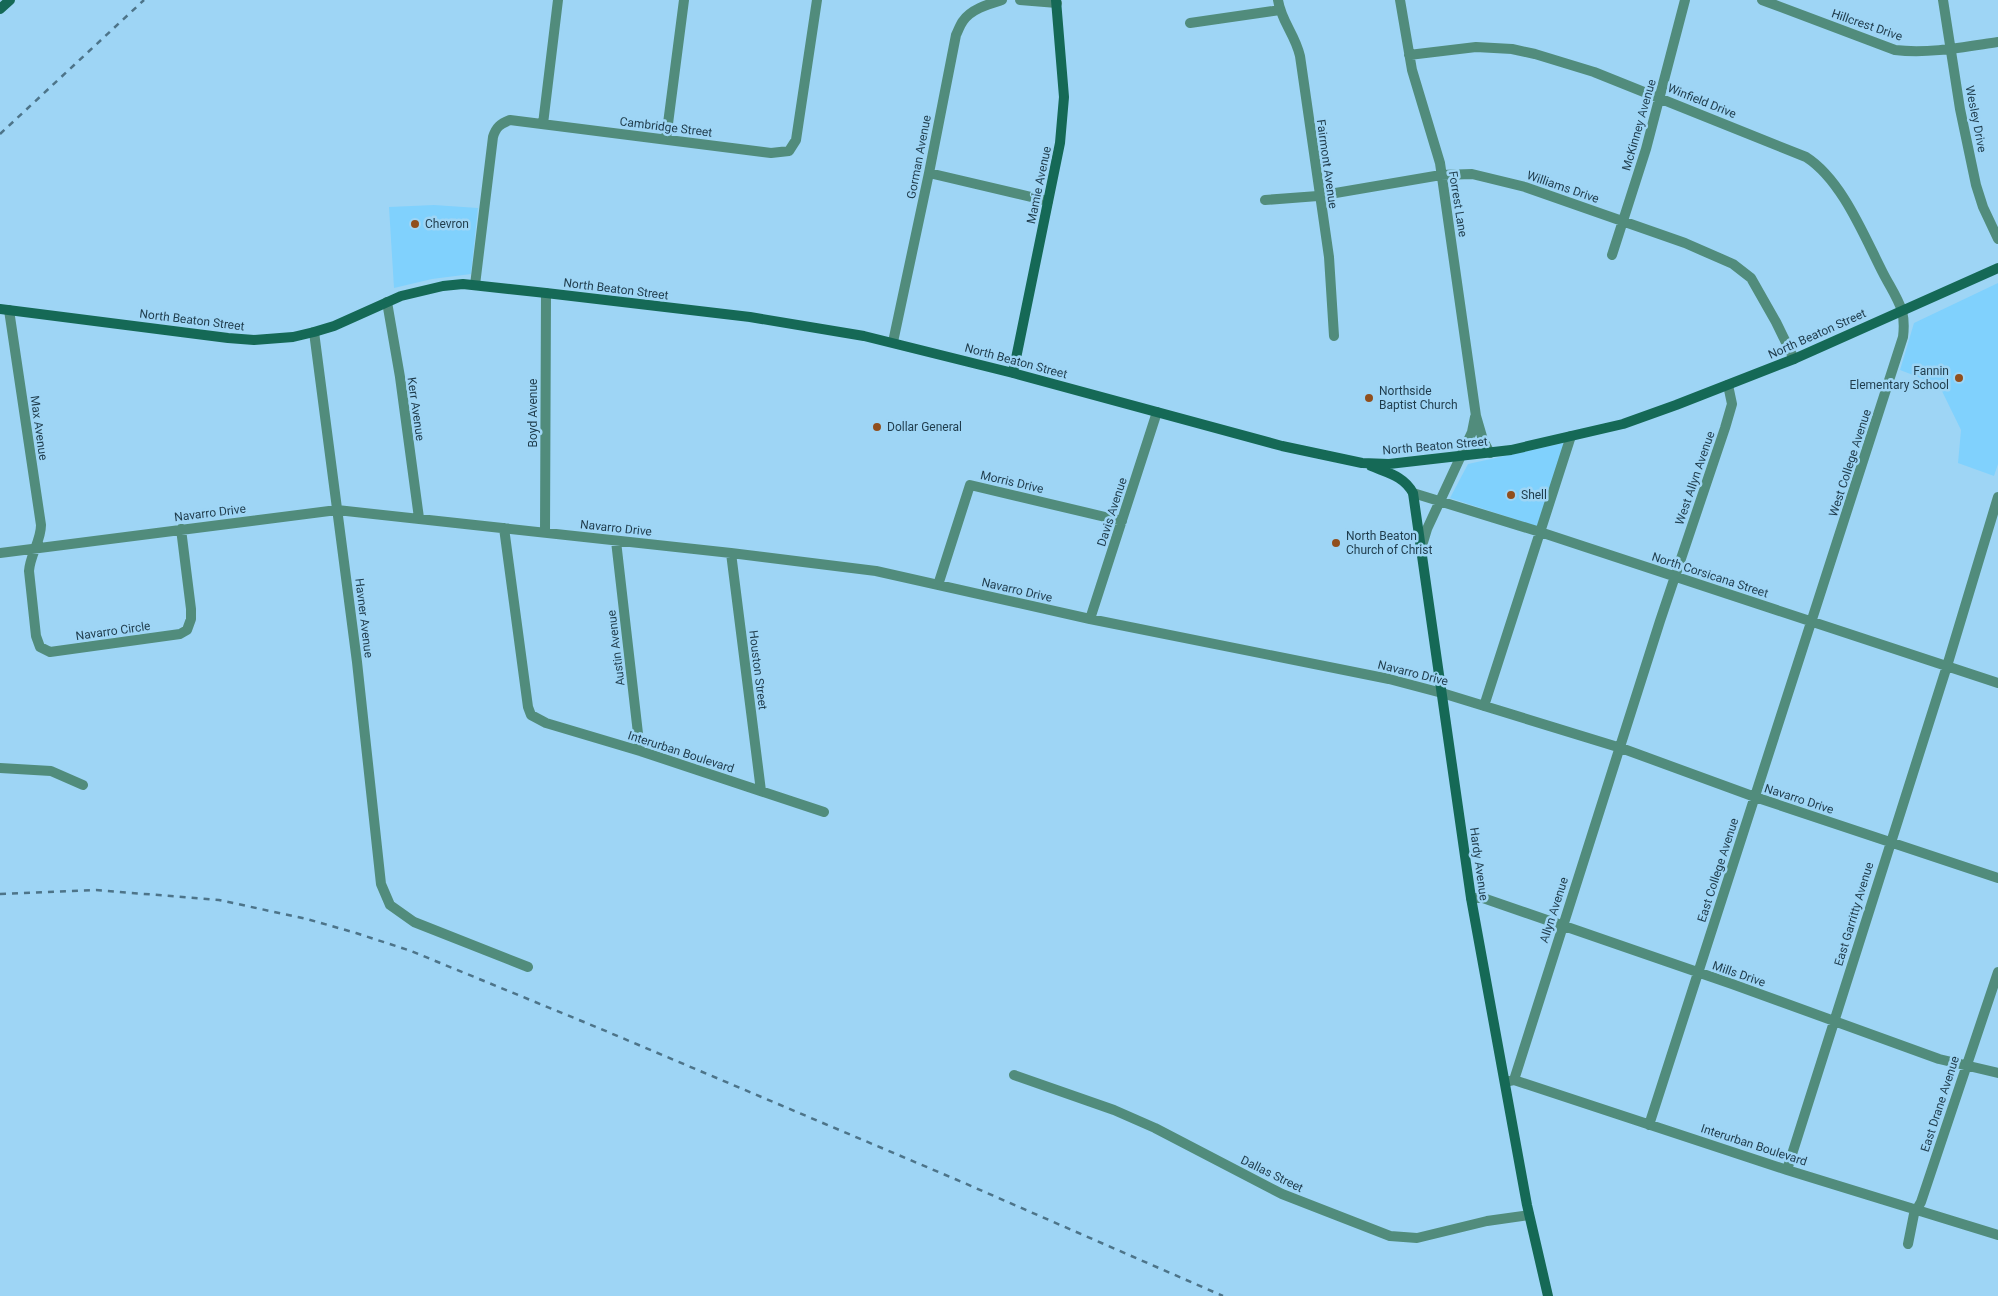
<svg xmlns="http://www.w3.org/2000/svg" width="1998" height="1296" font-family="Roboto,sans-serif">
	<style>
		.built { fill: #80d1fd }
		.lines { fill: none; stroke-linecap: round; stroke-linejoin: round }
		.street { stroke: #518c7c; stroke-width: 10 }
		.secondary { stroke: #156956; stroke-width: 10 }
		.rail { stroke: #4d7489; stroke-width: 2.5; stroke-dasharray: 6 6; stroke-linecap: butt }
		.poi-dot { fill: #914f1d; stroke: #9ed5f5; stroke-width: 2 }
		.labels { text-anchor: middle; stroke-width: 5; stroke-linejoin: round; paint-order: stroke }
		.street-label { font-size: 12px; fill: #1f3c4c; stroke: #9ed5f5 }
		.poi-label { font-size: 12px; fill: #1f3c4c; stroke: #9ed5f5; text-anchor: start }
	</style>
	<rect width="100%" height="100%" fill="#9ed5f5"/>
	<path class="built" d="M434,205L478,208L471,274L432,279L394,288L389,207Z
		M1998,283V464L1994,476L1958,463L1961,430L1939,385L1900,370L1914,323Z
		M1564,443L1539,527L1450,498L1468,464Z"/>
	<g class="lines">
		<path class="street" d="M1020,0L1057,3
			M1278,0C1281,21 1295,34 1300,56L1329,257L1334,336
			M1400,0L1412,70L1440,163L1476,416L1483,440L1490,453
			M1762,0L1895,50C1929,54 1964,47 1998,42
			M1943,0L1960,109L1976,185L1983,207L1998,239
			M1190,23L1280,10
			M1409,55L1476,47L1512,49L1535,54L1594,72L1806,157C1842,180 1864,236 1883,273C1889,285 1898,298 1902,311C1904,319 1904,329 1903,337L1649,1125
			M543,124L558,0
			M666,139L684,0
			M929,173L1048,201
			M1265,200L1318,196L1441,175L1472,174L1525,187L1685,243L1733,264L1751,278L1776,322L1794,359
			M1612,255L1646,149L1685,0
			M475,285L493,137C496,127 500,124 510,120L771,153L789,151L796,140L817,0
			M387,302L400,377L419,518
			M9,310L41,525C41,541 30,555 29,571L36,636L40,647L50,652L180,634L187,630L191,619V609L181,529
			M314,332L357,662L381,884L390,905L414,922L528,967
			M893,342L929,173L956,35C958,31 960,25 963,21C971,9 989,4 1002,0
			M1413,493L1540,532L1998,683
			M504,528L528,707L531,715L546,723L640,751L824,812
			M545,533L546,293
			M616,541L640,751
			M1421,549L1427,529L1472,432L1475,417
			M0,553L337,510L731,553L876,571L1090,619L1389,679L1442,693L1621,748L1755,797L1998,878
			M731,553L761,791
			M938,585L970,485L1122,521
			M1090,619L1157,412
			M1484,706L1571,436
			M0,768L51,771L83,785
			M1471,898H1483L1732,984L1939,1059L1998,1073
			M1014,1075L1114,1110L1155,1128L1282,1194L1390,1236L1417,1238L1487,1221L1529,1215
			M1514,1080L1660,621L1725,428L1732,404L1728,385
			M1509,1081L1514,1080L1787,1170L1998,1235
			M1787,1170L1947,666L1998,497
			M1908,1244L1914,1214L1921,1202L1998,972"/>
		<path class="secondary" d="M0,9L10,0
			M0,309L228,338L254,340L293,337L314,332L334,326L401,296L443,286L463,284L546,293L750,317L864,336L1013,373L1282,446L1362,463L1389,464L1511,450L1623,424L1676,405L1794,359L1998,268
			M1013,373L1060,143L1064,97L1056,0
			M1371,466C1388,473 1404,476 1413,493L1471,898L1527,1205L1548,1296"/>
		<path class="rail" d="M0,134L144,0
			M0,894L96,890L219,900L307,919L356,933L411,951L601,1029L955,1179L1223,1296"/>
	</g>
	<g class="poi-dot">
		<circle cx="415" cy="224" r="5"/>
		<circle cx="1959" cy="378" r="5"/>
		<circle cx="1369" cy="398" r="5"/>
		<circle cx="877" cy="427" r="5"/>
		<circle cx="1511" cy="495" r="5"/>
		<circle cx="1336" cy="543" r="5"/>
	</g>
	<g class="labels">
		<g class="street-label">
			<text transform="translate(1867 25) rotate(19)" y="4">Hillcrest Drive</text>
			<text transform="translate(1702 101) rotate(22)" y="4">Winfield Drive</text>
			<text transform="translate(1976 119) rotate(79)" y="4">Wesley Drive</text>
			<text transform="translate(1639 125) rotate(-74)" y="4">McKinney Avenue</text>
			<text transform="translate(666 127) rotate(7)" y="4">Cambridge Street</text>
			<text transform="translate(919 157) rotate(-79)" y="4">Gorman Avenue</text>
			<text transform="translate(1327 164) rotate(82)" y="4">Fairmont Avenue</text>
			<text transform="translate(1039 185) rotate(-78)" y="4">Mamie Avenue</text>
			<text transform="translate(1563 187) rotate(19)" y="4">Williams Drive</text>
			<text transform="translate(1458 204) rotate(81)" y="4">Forrest Lane</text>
			<text transform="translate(616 289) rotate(7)" y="4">North Beaton Street</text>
			<text transform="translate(192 320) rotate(7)" y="4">North Beaton Street</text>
			<text transform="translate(1817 334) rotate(-24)" y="4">North Beaton Street</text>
			<text transform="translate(1016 361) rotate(15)" y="4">North Beaton Street</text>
			<text transform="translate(416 409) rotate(82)" y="4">Kerr Avenue</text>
			<text transform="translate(533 413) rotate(-90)" y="4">Boyd Avenue</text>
			<text transform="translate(39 428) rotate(82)" y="4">Max Avenue</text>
			<text transform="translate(1435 446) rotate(-5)" y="4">North Beaton Street</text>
			<text transform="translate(1850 463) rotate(-72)" y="4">West College Avenue</text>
			<text transform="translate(1695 478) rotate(-71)" y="4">West Allyn Avenue</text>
			<text transform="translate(1012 482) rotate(13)" y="4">Morris Drive</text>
			<text transform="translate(1112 512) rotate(-72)" y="4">Davis Avenue</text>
			<text transform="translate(210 513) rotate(-7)" y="4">Navarro Drive</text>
			<text transform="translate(616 528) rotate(6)" y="4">Navarro Drive</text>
			<text transform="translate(1710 575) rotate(18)" y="4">North Corsicana Street</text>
			<text transform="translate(1017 590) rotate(13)" y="4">Navarro Drive</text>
			<text transform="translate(364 618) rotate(83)" y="4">Havner Avenue</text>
			<text transform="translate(113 631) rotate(-8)" y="4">Navarro Circle</text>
			<text transform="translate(616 648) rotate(-97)" y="4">Austin Avenue</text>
			<text transform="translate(758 670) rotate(83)" y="4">Houston Street</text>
			<text transform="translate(1413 673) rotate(14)" y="4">Navarro Drive</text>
			<text transform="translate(681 752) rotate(18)" y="4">Interurban Boulevard</text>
			<text transform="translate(1799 799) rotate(18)" y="4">Navarro Drive</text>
			<text transform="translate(1479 864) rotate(82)" y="4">Hardy Avenue</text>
			<text transform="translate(1718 870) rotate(-72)" y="4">East College Avenue</text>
			<text transform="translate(1554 910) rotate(-72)" y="4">Allyn Avenue</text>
			<text transform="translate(1854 914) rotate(-73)" y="4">East Garritty Avenue</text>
			<text transform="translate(1739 974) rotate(19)" y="4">Mills Drive</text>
			<text transform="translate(1940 1104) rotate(-72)" y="4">East Drane Avenue</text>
			<text transform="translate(1754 1145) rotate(18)" y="4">Interurban Boulevard</text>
			<text transform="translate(1272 1174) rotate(26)" y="4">Dallas Street</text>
		</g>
		<g class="poi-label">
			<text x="425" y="228">Chevron</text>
			<text x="1949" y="375" text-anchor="end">Fannin<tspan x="1949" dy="14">Elementary School</tspan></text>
			<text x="1379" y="395">Northside<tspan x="1379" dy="14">Baptist Church</tspan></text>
			<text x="887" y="431">Dollar General</text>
			<text x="1521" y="499">Shell</text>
			<text x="1346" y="540">North Beaton<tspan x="1346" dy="14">Church of Christ</tspan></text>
		</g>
	</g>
</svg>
